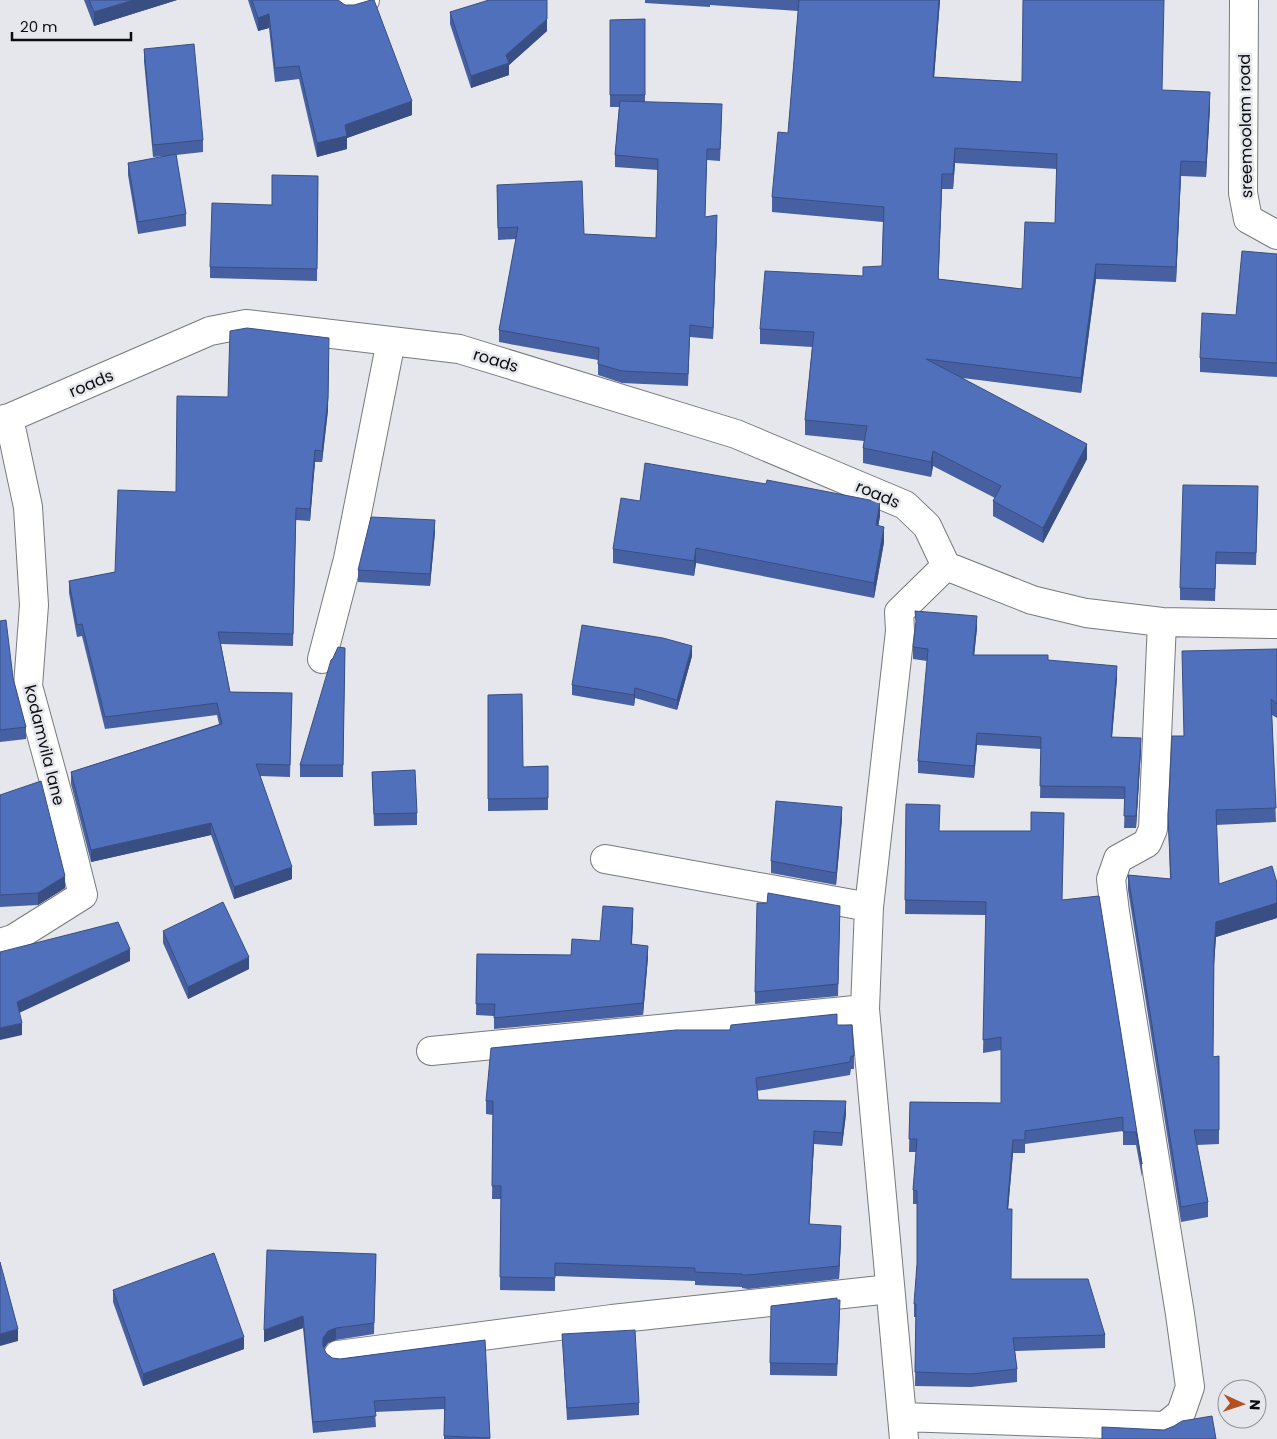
<svg xmlns="http://www.w3.org/2000/svg" width="1277" height="1439" font-family="Poppins,sans-serif">
	<style>
		.lines { fill: none; stroke-linecap: round; stroke-linejoin: round }
		.minor-casing { stroke: #77797d; stroke-width: 30 }
		.minor { stroke: #fff; stroke-width: 28 }
		.wall { fill: #4660a1; fill-rule: evenodd }
		.shaded-wall { fill: #394e83 }
		.building { fill: #5170bb; stroke: #394e83; fill-rule: evenodd }
		.labels { text-anchor: middle; stroke-width: 5; stroke-linejoin: round; paint-order: stroke }
		.street-label { font-size: 16px; fill: #0c0d0f; stroke: #e5e7ec }
	</style>
	<rect width="100%" height="100%" fill="#e5e7ec"/>
	<g class="lines">
		<g class="minor-casing">
			<path id="minor" d="M349,0L350,4L365,0
				M1244,0L1243,193L1248,219L1277,235
				M9,418L210,331L246,324L459,349L736,434L905,505L927,526L946,566
				M0,420L9,418L28,507L34,605L28,686L60,803L83,895L13,939L0,943
				M322,659L348,559L391,341
				M605,859L869,907
				M431,1051L865,1009
				M338,1355L612,1319L890,1289
				M902,1417L1165,1426L1181,1413L1190,1387L1180,1314L1115,912L1111,879L1118,859L1147,843L1153,829L1162,622
				M904,1439L865,1009L869,907L900,631L899,612L946,566L1032,600L1086,613L1162,622L1277,624"/>
		</g>
		<use href="#minor" class="minor"/>
	</g>
	<path class="wall" d="M84,0H177L94,26Z
		M248,0H338L412,115L347,138V149L317,157L299,79L275,82L269,28L258,31Z
		M645,0H940L934,77L1162,90L1210,107L1206,177L1181,176L1176,282L1096,279L1081,393L963,378L1087,459L1043,543L993,516V501L995,498L933,466L931,477L863,463V448L864,441L805,435V420L812,347L760,344V329L882,266L883,222L772,212V197L788,133L798,11L710,5V7L645,3ZM955,163L1057,169L1055,223L1022,289L938,279L942,189H953Z
		M450,12L547,31L509,65V75L471,88L450,24Z
		M645,19V102L722,116L720,161L707,160L705,217L717,227L713,339L690,337L688,386L622,383L598,375V360L499,342V330L516,239L498,240L497,185L584,234L656,238L658,170L615,167V155L619,107H610V20Z
		M144,49L203,140V152L176,155L186,214V226L138,234L128,175V163L168,156L153,157L144,61Z
		M318,176L317,281L210,278V267L272,205Z
		M1277,254V377L1200,372V358L1236,315Z
		M228,397L328,410L322,462H315L310,521L296,520L293,646L221,644L230,692L292,693L290,777L260,776L292,879L234,899L211,835L91,862L71,784V772L219,724L217,715L105,729L82,636L77,637L69,593V581L115,572L176,492Z
		M766,484L880,516L878,526L884,542L874,598L696,563L694,576L613,563V549L640,501Z
		M1258,498L1256,565L1216,564L1215,601L1180,600V588Z
		M435,532L430,586L358,582V570Z
		M0,621L13,678L26,727V739L0,742Z
		M977,628L974,655L1048,660L1117,678L1112,737L1141,750L1136,828H1124L1125,799L1040,798L1041,749L977,745L974,778L918,773V761L927,661L913,659V647Z
		M345,648L343,777H300V765Z
		M1277,649V718L1272,715L1276,822L1216,825L1219,884L1277,883V918L1216,937L1214,964L1213,1057L1219,1056V1144L1197,1145L1208,1202V1217L1181,1222L1128,890V875L1170,879L1168,816L1184,736Z
		M692,656L677,710L635,698L634,706L572,695V685Z
		M488,695L523,767L548,766V810L488,811Z
		M372,772L417,813V825L374,826Z
		M0,795L65,888L38,905L0,907Z
		M906,804L939,831L1062,900L1099,896L1142,1164V1177L1136,1145H1123V1131L1025,1144V1153H1013L1008,1209L1011,1279L1105,1335V1348L1015,1351L1017,1369V1382L971,1387L915,1386L916,1317H914V1304L917,1264V1204H913V1190L916,1152H909L910,1102L1001,1103V1050L983,1053L986,915L905,914Z
		M842,819L836,885L771,873V861Z
		M767,903L840,918L838,996L755,1004V992Z
		M633,920L632,944L648,957L643,1015L494,1029V1016L476,1015L477,954L571,955L600,941Z
		M163,931L249,969L188,999L163,943Z
		M837,1025L854,1056V1069H851L850,1075L757,1091L758,1100L846,1114L842,1146L814,1144L809,1224L841,1239L839,1279L748,1289L742,1288V1287L695,1285V1281L555,1276V1291L500,1290L501,1199H492L493,1115L486,1114V1101L730,1030Z
		M376,1254L374,1334L336,1340L328,1343L324,1349L326,1353L332,1358L340,1359L485,1340L490,1439H444V1409L375,1412L376,1427L313,1433L303,1328L264,1342Z
		M113,1290L244,1349L143,1386L113,1302Z
		M840,1312L837,1376L770,1375V1363Z
		M562,1334L639,1403V1415L567,1420Z"/>
	<path class="shaded-wall" d="M134,0H177L94,26V12Z
		M939,0H940L933,92V77Z
		M269,14V28L258,31V18Z
		M547,19V31L509,65V75L471,88V76L506,55Z
		M1210,92V107L1206,177V162Z
		M412,101V115L347,138V149L317,157V143L345,125Z
		M955,148V163L953,189V174Z
		M1181,161V176L1176,282V267Z
		M942,174V189L938,294V279Z
		M717,215V227L713,339V328Z
		M1096,264V279L1081,393V378Z
		M329,350L328,410L322,462V451Z
		M1087,444V459L1043,543V528Z
		M315,450V462L310,521V509Z
		M933,451V466L931,477V462Z
		M880,502V516L876,540V525Z
		M435,520V532L430,586V574Z
		M884,527V542L874,598V583Z
		M696,548V563L694,576V561Z
		M977,616V628L973,667V655Z
		M692,646V656L677,710V700Z
		M1117,666V678L1111,749V737Z
		M635,688V698L634,706V695Z
		M977,733V745L974,778V766Z
		M1141,738V750L1136,828V816Z
		M842,807V819L836,885V873Z
		M211,823V835L91,862V850Z
		M292,867V879L234,899V887Z
		M65,876V888L38,905V893Z
		M1277,903V918L1216,937L1214,964V950L1216,922Z
		M633,908V920L631,955V944Z
		M648,946V957L643,1015V1003Z
		M130,949V961L17,1014V1002Z
		M249,957V969L188,999V987Z
		M22,1023V1035L0,1040V1028Z
		M846,1101V1114L842,1146V1133Z
		M814,1131V1144L809,1237V1224Z
		M1013,1140V1153L1007,1222V1209Z
		M841,1226V1239L839,1279V1266Z
		M303,1316V1328L264,1342V1330Z
		M336,1328V1340L328,1343L323,1349V1338L328,1331Z
		M18,1329V1341L0,1346V1334Z
		M244,1337V1349L143,1386V1374Z"/>
	<path class="building" d="M89,0H134L94,12Z
		M252,0H338L345,5H354L371,0H374L412,101L345,125L347,136L317,143L299,66L275,68L269,14L258,18Z
		M489,0H547V19L506,55L509,63L471,76L450,12Z
		M799,0H939L933,77L1022,82L1023,0H1164L1162,90L1210,92L1206,162L1181,161L1176,267L1096,264L1081,378L926,359L1087,444L1043,528L993,501L1001,486L933,451L931,462L863,448L867,426L805,420L814,332L760,329L765,271L863,276V267L882,266L884,207L772,197L778,132L788,133ZM955,148L1057,154L1055,223L1025,222L1022,289L938,279L942,174H953Z
		M645,19V95H610V20Z
		M194,44L203,140L153,145L144,49Z
		M620,101L722,104L720,149H707L705,217L717,215L713,328L690,325L688,374L622,371L598,364L599,348L499,330L518,227L498,228L497,185L582,181L584,234L656,238L658,159L615,155Z
		M176,154L186,214L138,222L128,163Z
		M272,175L318,176L317,269L210,267L212,203L272,205Z
		M1242,251L1277,254V363L1200,358L1202,313L1236,315Z
		M247,328L329,338L328,398L322,451L315,450L310,509L296,508L293,634L218,632L230,692L292,693L290,765L256,764L292,867L234,887L211,823L91,850L71,772L222,724L217,703L105,717L82,624L77,625L69,581L115,572L118,490L176,492L177,396L228,397L230,331Z
		M645,463L766,484L767,480L880,502L876,525L884,527L874,583L696,548L694,561L613,549L621,498L640,501Z
		M1183,485L1258,486L1256,553L1216,552L1215,589L1180,588Z
		M371,517L435,520L430,574L358,570Z
		M915,611L977,616L973,655H1048V660L1117,666L1111,737L1141,738L1136,816H1124L1125,787L1040,786L1041,737L977,733L974,766L918,761L928,649L913,647L916,621Z
		M6,620L13,678L26,727L0,730V621Z
		M582,625L663,638L692,646L677,700L635,688L634,695L572,685Z
		M338,647L345,648L343,765H300L331,660L333,658Z
		M1277,649V704L1271,699L1276,808L1216,810L1219,884L1272,866L1277,883V903L1216,922L1214,950L1213,1057L1219,1056V1130H1194L1208,1202L1181,1207L1128,875L1171,879L1168,816L1172,736H1184L1182,651Z
		M522,694L523,767L548,766V798L488,799V695Z
		M415,770L417,813L374,814L372,772Z
		M41,781L65,876L38,893L0,895V795Z
		M776,801L842,807L836,873L771,861Z
		M906,804L940,805L939,831H1031V812L1064,813L1062,900L1099,896L1142,1164L1136,1132H1123V1117L1025,1131V1140H1013L1007,1209H1012L1011,1279H1088L1105,1335L1013,1338L1017,1369L971,1374L915,1372L916,1304H914L917,1264V1191L913,1190L917,1139H909L910,1102L1001,1103V1037L983,1040L986,902L905,900Z
		M768,893L840,906L838,984L755,992L757,903H767Z
		M223,902L249,957L188,987L163,931Z
		M603,906L633,908L631,944L648,946L643,1003L494,1018L495,1004H476L477,954L571,955L572,939L600,941Z
		M118,922L130,949L17,1002L22,1023L0,1028V952Z
		M837,1014V1025H852L854,1056H851L850,1062L756,1078L758,1100L846,1101L842,1133L814,1131L809,1224L841,1226L839,1266L748,1275H742V1274L695,1272V1268L555,1263V1278L500,1277L501,1186H492L493,1101H486L491,1048L676,1030H730L731,1025Z
		M267,1250L376,1254L374,1323L336,1328L328,1331L323,1338V1346L326,1353L332,1358L340,1359L485,1340L490,1438L444,1436L445,1397L374,1401L376,1416L313,1422L303,1316L264,1330Z
		M214,1253L244,1337L143,1374L113,1290Z
		M0,1262L18,1329L0,1334Z
		M837,1298V1300H840L837,1364L770,1363L771,1306Z
		M635,1330L639,1403L567,1408L562,1334Z
		M1212,1416L1216,1439H1102V1427L1164,1430L1174,1426L1182,1421Z"/>
	<g class="labels">
		<g class="street-label">
			<text transform="translate(1245 126) rotate(-91)" y="6">sreemoolam road</text>
			<text transform="translate(496 360) rotate(17)" y="6">roads</text>
			<text transform="translate(91 383) rotate(-23)" y="6">roads</text>
			<text transform="translate(878 494) rotate(23)" y="6">roads</text>
			<text transform="translate(45 745) rotate(76)" y="6">kodamvila lane</text>
		</g>
	</g>
	<g transform="translate(1242 1404) rotate(93)"><circle r="24" fill="#e5e7ec" stroke="#8e9094"/>
	<path d="M0-4L9 19L0 12L-9 19Z" fill="#b55020"/>
	<text y="-8" font-size="14" font-weight="bold" text-anchor="middle" fill="#0c0d0f">N</text>
	</g>
	<path d="M12 32v8h119v-8" fill="none" stroke="#0c0d0f" stroke-width="2.5"/>
	<text x="20" y="32" font-size="15" fill="#0c0d0f" stroke="#e5e7ec" stroke-width="4" paint-order="stroke">20 m</text>
</svg>
